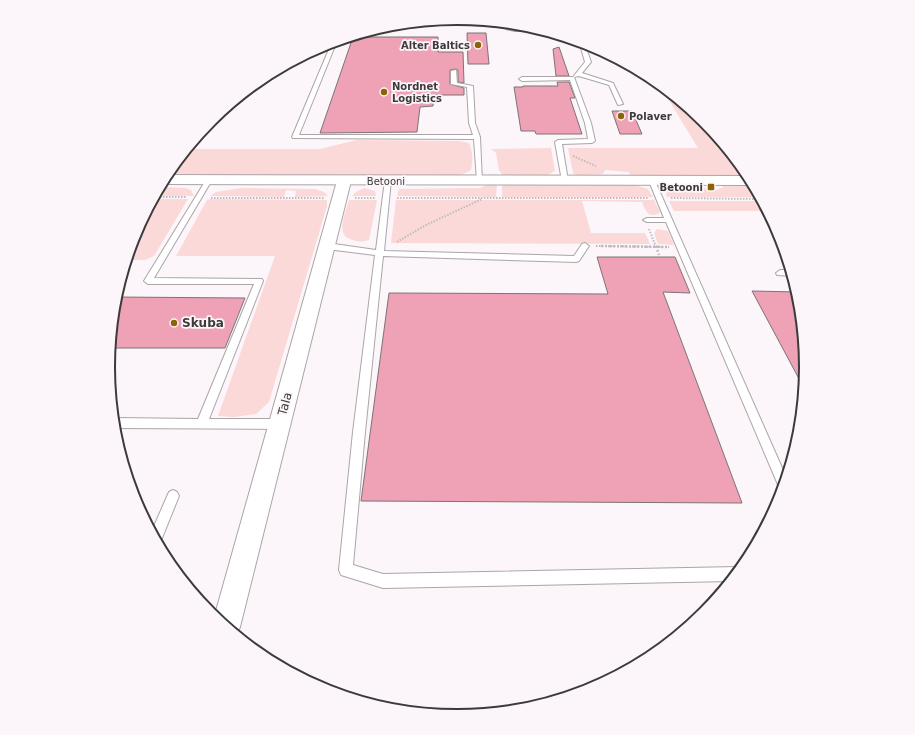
<svg xmlns="http://www.w3.org/2000/svg" width="915" height="735" font-family="'DejaVu Sans',sans-serif">
	<style>
		.green { fill: #fad9d8 }
		.building { fill: #efa1b6; stroke: #7b7476 }
		.lines { fill: none; stroke-linecap: round; stroke-linejoin: round }
		.service-casing { stroke: #aba5a8; stroke-width: 2 }
		.minor-casing { stroke: #aba5a8; stroke-width: 2 }
		.tertiary-casing { stroke: #aba5a8; stroke-width: 2 }
		.path-far1 { stroke: #c0bbbe; stroke-width: 2; stroke-dasharray: 1.5 1.5; stroke-linecap: butt }
		.path { stroke: #c0bbbe; stroke-width: 2.5; stroke-dasharray: 2 2; stroke-linecap: butt }
		.service { fill: #fff; fill-rule: evenodd }
		.minor { fill: #fff; fill-rule: evenodd }
		.tertiary { fill: #fff; fill-rule: evenodd }
		.poi-dot { fill: #8d6308; stroke: #fcf5f9; stroke-width: 1.5 }
		.labels { text-anchor: middle; stroke-width: 3.5; stroke-linejoin: round; paint-order: stroke }
		.far-poi-label { font-size: 10px; font-weight: bold; fill: #3c3a3b; stroke: #fcf5f9; text-anchor: end }
		.far-street-label { font-size: 10px; fill: #3c3a3b; stroke: #fcf5f9 }
		.poi-label { font-size: 12px; font-weight: bold; fill: #3c3a3b; stroke: #fcf5f9; text-anchor: start }
		.street-label { font-size: 12px; fill: #3c3a3b; stroke: #fcf5f9 }
		.rim { fill: none; stroke: #3c3a3b; stroke-width: 2 }
	</style>
	<rect width="100%" height="100%" fill="#fcf5f9"/>
	<path class="green" d="M659,84H661L705,121L750,177L630,175L629,172L605,170L603,174L578,176L573,173L568,148H698Z
		M357,140L460,141L469,143C473,152 473,161 471,170L459,176H165L187,149H320Z
		M551,148L555,171L543,177H504L499,170L496,153L491,149Z
		M489,184H497L496,197L397,196L399,189H401L480,188Z
		M502,185H635L648,189L653,197H502Z
		M690,185L700,186L701,188L718,190L720,188H723L722,186L745,185L755,187L761,197H667L666,195C668,184 681,185 690,185Z
		M159,187L185,188L191,190L194,196H155Z
		M241,188L315,189L324,192L328,196L295,197L296,191L286,190L284,197L210,196L216,192Z
		M364,188L375,191L376,196H352L356,192Z
		M153,199H188L154,256L145,260H128L129,258H127L135,234Z
		M210,199L327,200V206L269,402L256,414L234,417L218,416L275,256H176L207,200Z
		M349,200H377L369,240C362,242 357,242 350,239C335,233 346,212 349,200Z
		M396,200H654L660,212L658,214C648,218 645,210 642,202L582,201L591,233H645L650,244L391,243Z
		M669,201H763L768,211H674Z
		M657,229L668,231L674,245L658,244L654,233Z"/>
	<path class="building" d="M467,33H486L489,64H468Z
		M353,37H438V52H463L464,83L458,82V70L456,69L450,70V84L464,88V95H434L433,106L420,107L417,132L320,133Z
		M559,47L569,76H556L553,49Z
		M557,82H569L575,98H570L582,134H536L535,131H521L514,87H523V86H558Z
		M612,111H632L642,134H620Z
		M597,257H675L690,293L663,292L742,503L361,501L389,293L608,294Z
		M752,291L798,292L800,300L807,368L805,390Z
		M115,297L245,298L225,348H110Z"/>
	<g class="lines">
		<g class="service-casing">
			<path id="service" d="M488,21L502,22L490,23Z
				M507,23H511L510,27C522,31 535,27 546,31H515L506,29Z
				M337,41L299,135H473L469,123L467,87L451,84V71L456,70L457,83L473,86L475,123L480,137L482,182L477,181L474,139L293,138L292,137L332,42Z
				M579,41L584,42L591,62L582,73L613,83L623,104L618,105L609,85L579,76L574,77L591,123L595,141L592,143L562,144L568,181L565,183L562,181L555,142L558,140L588,139L585,123L570,80L522,81L519,79L522,77H573L585,62Z
				M209,178L212,180L154,278L262,279L263,281L209,419H280L284,421L285,424L284,427L280,429L114,428L113,418L198,419L254,284H148L144,281L206,180Z
				M388,178L391,180L384,251L574,256L582,244L585,243L589,246L579,261L576,262L383,256L365,432L353,565L383,574L738,567L742,569L732,581L383,588L341,575L339,570L353,432L375,255L327,249L323,246L327,243L376,250L385,180Z
				M652,179L655,181L787,479L783,492L781,491L779,487L666,222H647L643,220L647,218H664L649,181Z
				M780,270H791L793,276L777,275L776,273Z
				M173,490L177,492L179,496L160,543L158,544L151,533L169,492Z"/>
		</g>
		<g class="minor-casing">
			<path id="minor" d="M450,19L494,22L490,25L423,24L419,22Z
				M344,177L349,178L351,181L240,627L236,636L214,618L337,181L339,178Z"/>
		</g>
		<g class="tertiary-casing">
			<path id="tertiary" d="M166,175L750,176L754,185L161,184Z"/>
		</g>
		<path class="path-far1" d="M573,156L596,166
			M154,197H186
			M211,198H324
			M355,198H376
			M397,198H648
			M671,198L762,199
			M649,229L656,247
			M397,242L426,225L482,199
			M596,246L669,247"/>
		<path class="path" d="M601,246L669,247
			M656,246L659,255"/>
		<use href="#service" class="service"/>
		<use href="#minor" class="minor"/>
		<use href="#tertiary" class="tertiary"/>
	</g>
	<g class="poi-dot">
		<circle cx="478" cy="45" r="4"/>
		<circle cx="384" cy="92" r="4"/>
		<circle cx="621" cy="116" r="4"/>
		<rect x="707" y="183" width="8" height="8" rx="2"/>
		<circle cx="174" cy="323" r="4"/>
	</g>
	<g class="labels">
		<g class="far-poi-label">
			<text x="470" y="49">Alter Baltics</text>
			<text x="392" y="90" text-anchor="start">Nordnet<tspan x="392" dy="12">Logistics</tspan></text>
			<text x="629" y="120" text-anchor="start">Polaver</text>
			<text x="703" y="191">Betooni</text>
		</g>
		<g class="far-street-label">
			<text x="386" y="185">Betooni</text>
		</g>
		<g class="poi-label">
			<text x="182" y="327">Skuba</text>
		</g>
		<g class="street-label">
			<text transform="translate(285 404) rotate(-75)" y="4">Tala</text>
		</g>
	</g>
	<path d="M0 0H915V735H0ZM115 367a342 342 0 1 1 684 0a342 342 0 1 1-684 0Z" fill="#fcf5f9" fill-rule="evenodd"/>
	<path class="rim" d="M115 367a342 342 0 1 1 684 0a342 342 0 1 1-684 0Z"/>
</svg>
